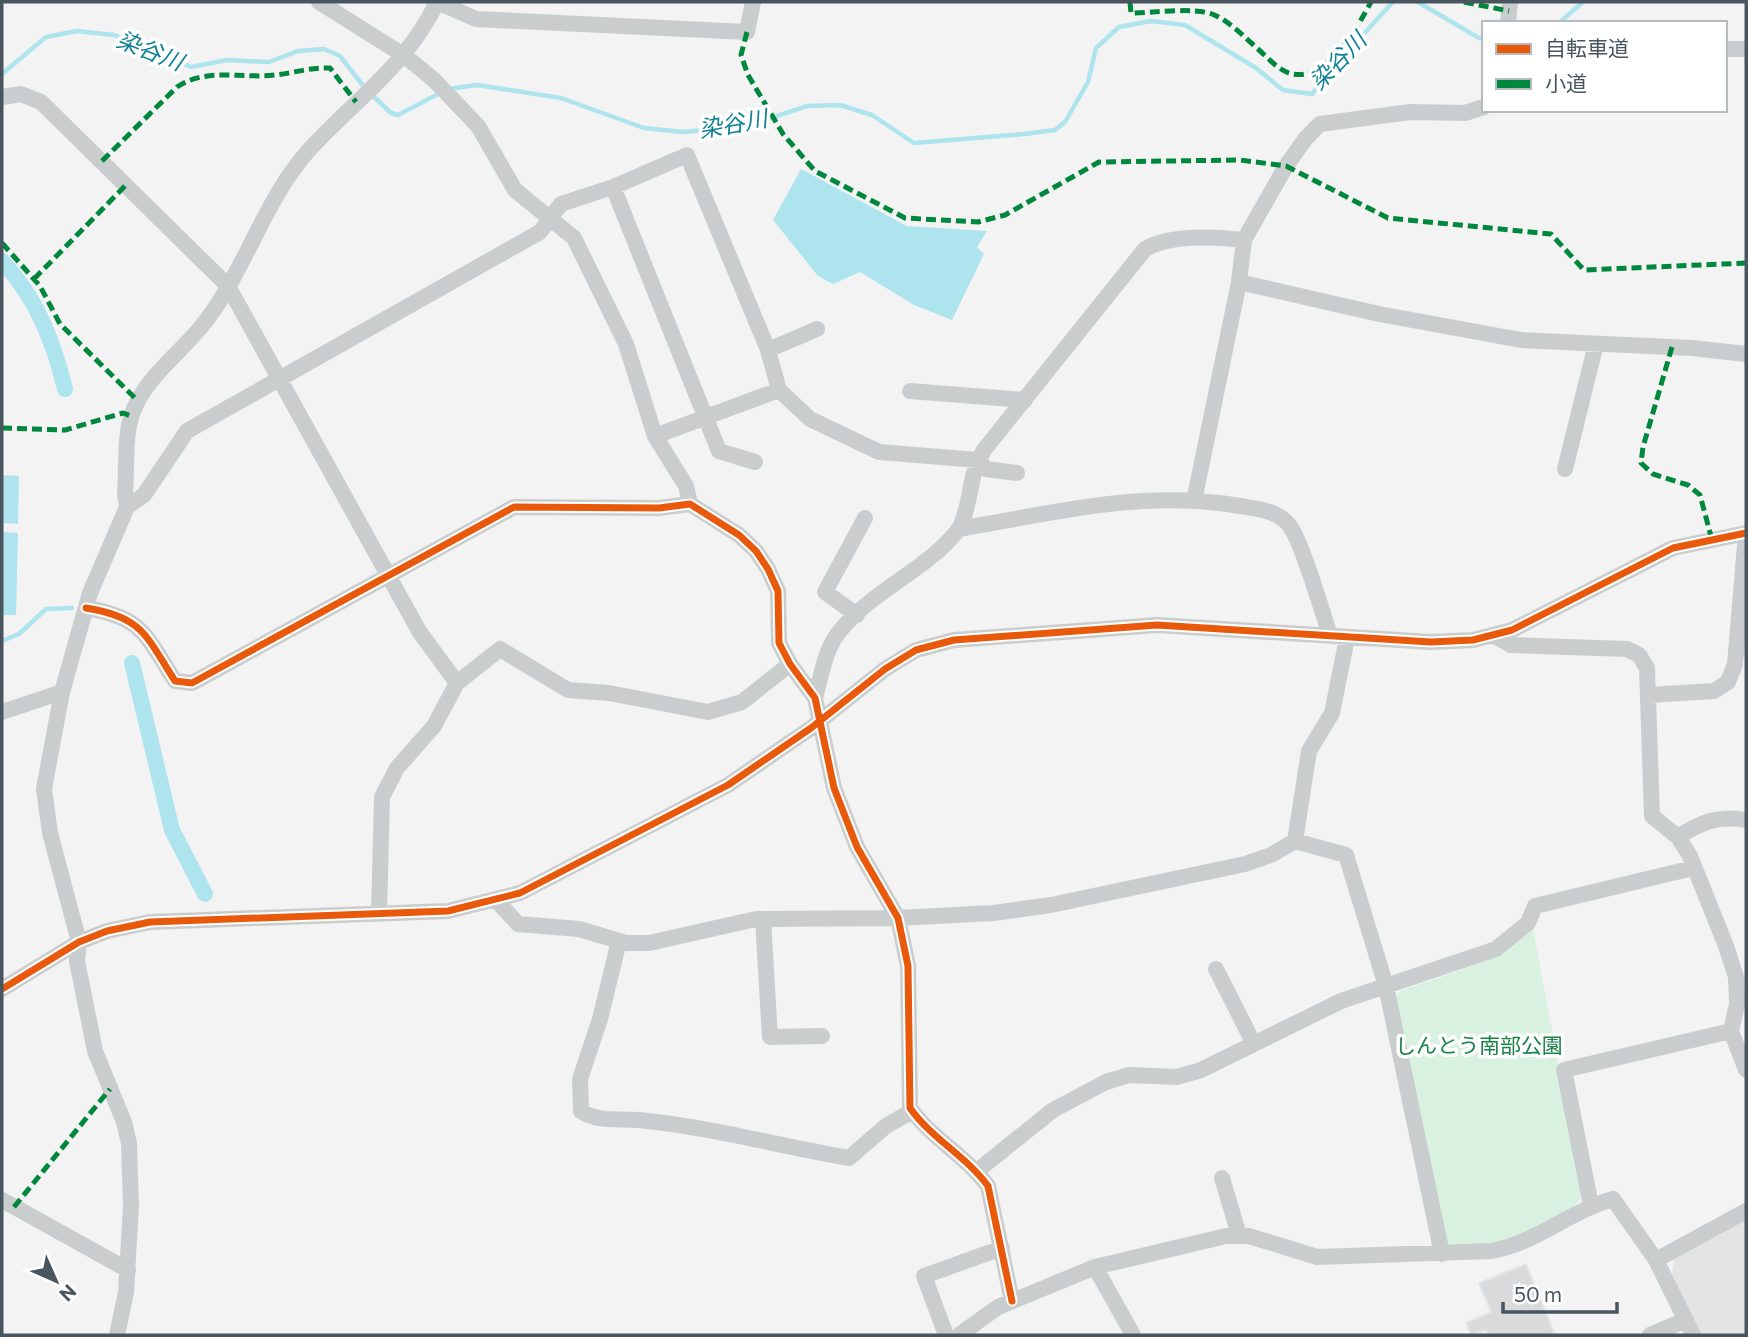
<svg xmlns="http://www.w3.org/2000/svg" width="1748" height="1337" font-family="Commissioner,'Noto Sans JP',sans-serif">
	<style>
		.education { fill: #e5e4e5 }
		.green { fill: #d8f1e0 }
		.water { fill: #aee4ee }
		.lines { fill: none; stroke-linecap: round; stroke-linejoin: round }
		.stream { stroke: #aee4ee; stroke-width: 4.5 }
		.canal { stroke: #aee4ee; stroke-width: 16 }
		.building { fill: #d9dadb; stroke: #e4e5e6; stroke-width: 2 }
		.minor { stroke: #cacdce; stroke-width: 16 }
		.quiet { stroke: #00873e; stroke-width: 5; stroke-dasharray: 10 5; stroke-linecap: butt }
		.cycleway-casing { stroke: #fff; stroke-width: 11 }
		.cycleway { stroke: #e8590c; stroke-width: 7 }
		.labels { text-anchor: middle; stroke-width: 7; stroke-linejoin: round; paint-order: stroke }
		.park-label { font-size: 21px; fill: #198247; stroke: #fff }
		.water-label { font-size: 23px; font-style: italic; fill: #0e8196; stroke: #fff }
	</style>
	<rect width="100%" height="100%" fill="#f3f3f3"/>
	<path class="education" d="M1746,1220V1335H1701L1672,1273L1674,1259Z"/>
	<path class="green" d="M1533,929L1583,1194L1573,1209L1506,1244L1446,1246L1393,997L1401,991C1446,974 1497,963 1533,929Z"/>
	<path class="water" d="M801,169L907,226L987,231L977,247L984,254L952,320L914,305L860,272L833,284L818,276L773,220Z
		M2,475L19,476L18,524L2,523Z
		M2,532L18,533L16,615H2Z"/>
	<g class="lines">
		<path class="stream" d="M1418,2L1479,38H1484
			M1559,23L1583,2
			M2,74L46,37L77,31L114,35L191,67L227,60L269,62L298,51L324,49L340,56L365,88
			M448,89L477,85L561,98L644,128L683,132L747,126L807,106L840,105L872,115L914,143L1024,134L1055,130L1065,122L1088,82L1096,48L1119,27L1151,21L1185,25L1256,68L1283,90L1312,94C1338,62 1365,32 1393,2
			M371,94L391,113L398,115L440,93
			M2,641L19,634L46,609L72,608"/>
		<path class="canal" d="M2,261C37,299 53,340 65,389
			M132,663L172,830L205,894"/>
	</g>
	<path class="building" d="M1526,1264L1555,1335H1488L1486,1330L1471,1335L1466,1323L1491,1312L1479,1283Z"/>
	<g class="lines">
		<path class="minor" d="M319,2L405,56L434,80L478,126L515,190L574,238L626,344L655,436L686,486L690,504
			M437,2L476,19L747,32L753,2
			M1508,23L1510,2
			M1725,49H1746
			M2,97L21,94L41,102L228,286L419,631L457,683
			M613,187L719,451L755,462
			M1244,240C1214,237 1171,234 1145,249L984,450C967,478 973,501 959,529C1053,513 1144,489 1240,506C1257,509 1277,510 1289,525C1302,541 1322,612 1330,635
			M1239,282L1379,314L1521,340L1692,348L1746,354
			M768,350L817,329
			M779,390L810,419L879,452L978,460L986,469L1017,473
			M910,391L1025,400
			M1565,469L1596,344
			M1194,501L1239,282L1244,240L1286,166L1306,138L1320,124L1410,112L1465,113L1484,107
			M127,507L144,495L187,431L540,232L561,204L613,187L687,155L768,350L779,390L655,436
			M86,608C143,617 146,636 175,681L192,683L514,507L659,508L690,504L739,535L756,551L768,569L778,591L779,643L790,664L815,698L834,788L857,847L898,918L908,966L910,1108C931,1138 966,1156 988,1186L1012,1301
			M857,615L825,592L865,518
			M1493,635L1511,645L1627,649L1639,655L1647,668L1652,816L1678,837L1690,856L1726,946L1736,977L1737,1004L1731,1031L1746,1070
			M1347,638L1332,713L1309,751L1295,841L1346,855L1386,986L1442,1254
			M1648,695L1714,691L1728,682L1735,664L1746,533
			M815,698C821,677 825,649 839,632C872,590 926,571 959,529
			M2,712L62,692
			M1678,837C1701,822 1719,815 1746,820
			M496,900L518,924L579,929L626,943H649L756,919L898,918L994,913L1051,905L1245,864L1271,855L1295,841
			M379,913L382,797L397,768L434,726L457,683L500,649L568,690L609,693L708,712L742,702L790,664
			M763,919L770,1037L822,1036
			M619,941L600,1019L580,1079L581,1111C599,1123 620,1118 639,1120C710,1127 779,1146 849,1158L886,1126L912,1111
			M1216,969L1254,1044
			M2,989L79,942L107,931L150,922L448,911L520,893L728,785L811,728L885,669L916,650L954,640L1157,625L1431,642L1473,640L1512,630L1673,548L1746,533
			M977,1171L1053,1110L1106,1082L1129,1075L1177,1077L1201,1070L1341,1001L1496,949L1528,923L1535,906L1693,868
			M1222,1178L1239,1235
			M2,1200L128,1270
			M1591,1205L1564,1070L1731,1031
			M1656,1260L1746,1211
			M1095,1267L1133,1335
			M117,1335L126,1292L131,1206L129,1143L124,1122L95,1051L77,961L79,942L50,833L44,789L62,692L90,593L127,507L125,494C127,470 124,438 132,414C144,379 178,355 201,327C245,273 263,201 309,150C355,100 408,64 437,2
			M946,1335L924,1276L1002,1248
			M959,1335L998,1307L1095,1267L1226,1236H1249L1317,1257L1492,1251C1536,1243 1570,1211 1613,1199L1656,1260L1693,1335
			M1650,1335L1686,1320"/>
		<path class="quiet" d="M1130,2L1131,13C1152,13 1193,7 1212,14C1230,21 1244,37 1259,50C1268,58 1280,72 1293,74C1328,81 1358,26 1371,2
			M1464,2L1509,11
			M747,32L741,55L748,75L783,134L815,171L905,218L978,222L1005,215L1099,162L1240,160L1286,166L1388,218L1551,234L1584,270L1746,263
			M102,161L177,87C206,67 243,79 275,75C294,73 311,67 330,68L356,102
			M2,243L40,286L60,324L138,401
			M34,279L126,185
			M1672,347L1643,447L1641,463L1653,474L1688,485L1700,495L1712,540
			M2,428L65,430L123,413L131,416
			M14,1207L110,1089"/>
		<g class="cycleway-casing">
			<path id="cycleway" d="M86,608C143,617 146,636 175,681L192,683L514,507L659,508L690,504L739,535L756,551L768,569L778,591L779,643L790,664L815,698L834,788L857,847L898,918L908,966L910,1108C931,1138 966,1156 988,1186L1012,1301
				M2,989L79,942L107,931L150,922L448,911L520,893L728,785L811,728L885,669L916,650L954,640L1157,625L1431,642L1473,640L1512,630L1673,548L1746,533"/>
		</g>
		<use href="#cycleway" class="cycleway"/>
	</g>
	<g class="labels">
		<g class="park-label">
			<text x="1479" y="1053">しんとう南部公園</text>
		</g>
		<g class="water-label">
			<text transform="translate(150 51) rotate(21)" y="8">染谷川</text>
			<text transform="translate(1338 61) rotate(-46)" y="8">染谷川</text>
			<text transform="translate(733 124) rotate(-10)" y="8">染谷川</text>
		</g>
	</g>
	<rect width="1748" height="1337" fill="none" stroke="#49565f" stroke-width="7"/>
	<rect x="1482" y="21" width="245" height="91" fill="#ffffff" stroke="#b6bbbf" stroke-width="2"/>
	<rect x="1496" y="44" width="35" height="10" fill="#e8590c" stroke="#b6bbbf" stroke-width="2"/>
	<text x="1545" y="56" font-size="21" fill="#49565f">自転車道</text>
	<rect x="1496" y="79" width="35" height="10" fill="#00873e" stroke="#b6bbbf" stroke-width="2"/>
	<text x="1545" y="91" font-size="21" fill="#49565f">小道</text>
	<g transform="translate(56 1281) rotate(135)" stroke="#ffffff" stroke-width="5" paint-order="stroke">
	<path d="M0-5L12 26L0 18L-12 26Z" fill="#49565f"/>
	<text y="-10" font-size="19" font-weight="bold" text-anchor="middle" fill="#49565f">N</text>
	</g>
	<path d="M1503 1302v10h114v-10" fill="none" stroke="#49565f" stroke-width="3.5"/>
	<text x="1514" y="1302" font-size="21" fill="#49565f" stroke="#ffffff" stroke-width="5" paint-order="stroke">50 m</text>
</svg>
